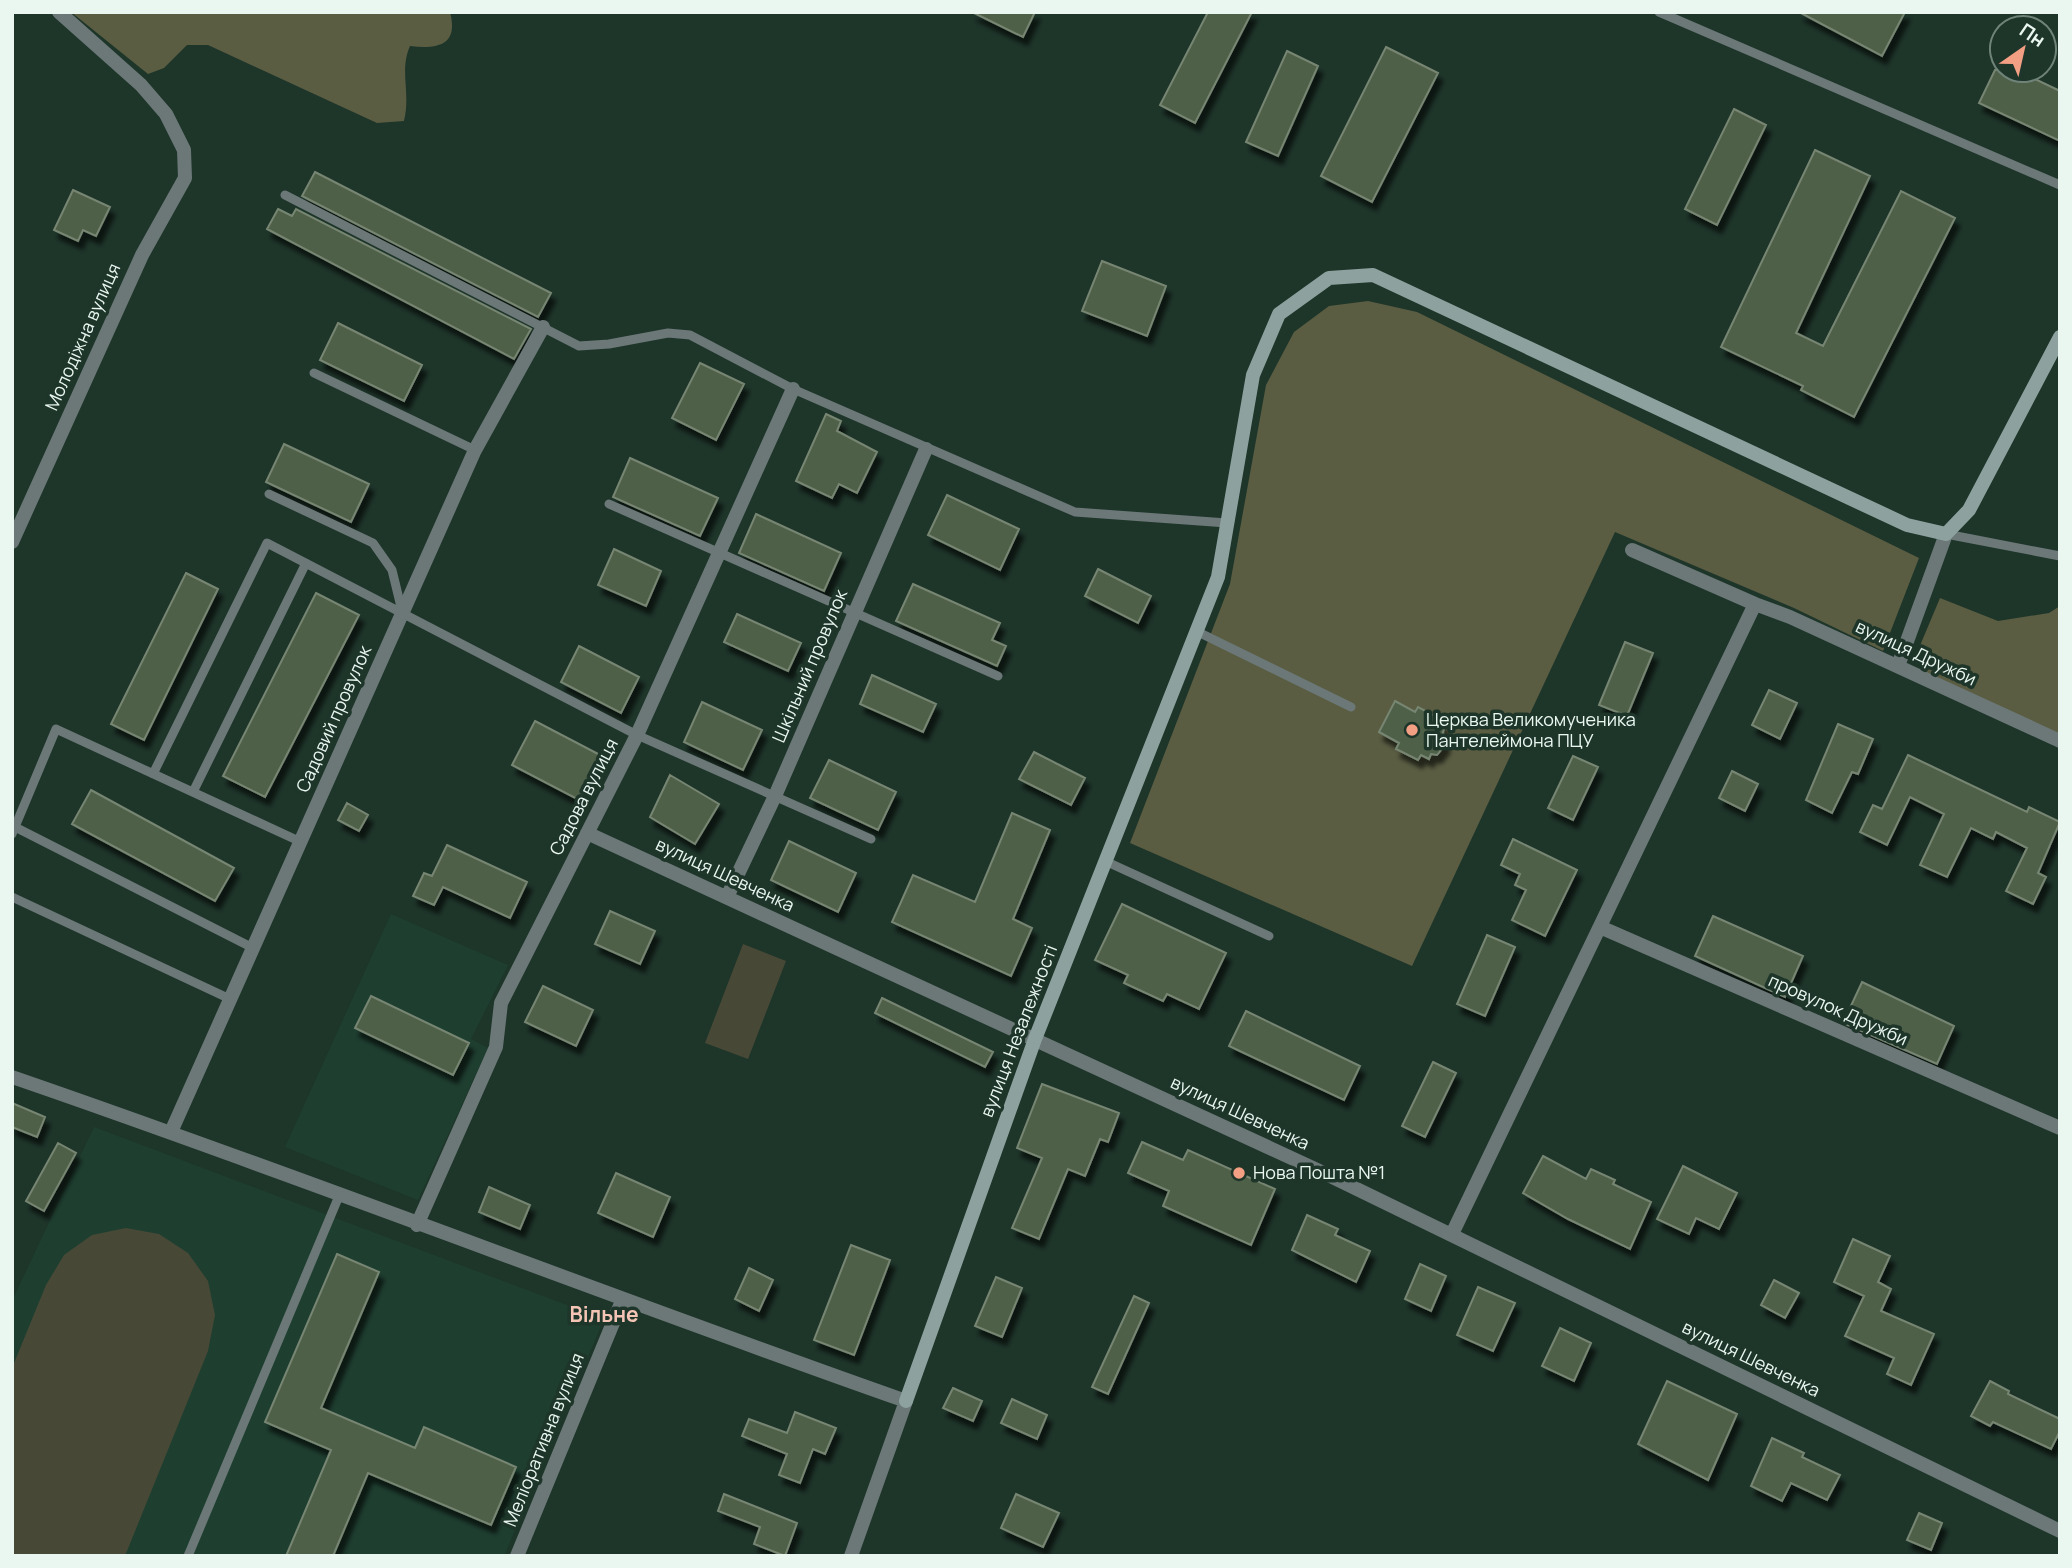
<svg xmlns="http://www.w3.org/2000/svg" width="2072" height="1568" font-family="Manrope,sans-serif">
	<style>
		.built { fill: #1e3e30 }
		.green { fill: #474936 }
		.forest { fill: #5a5d42 }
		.building { fill: #50614a; stroke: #778672; stroke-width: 2; filter: url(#shadow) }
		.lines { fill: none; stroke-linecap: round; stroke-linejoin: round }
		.lane { stroke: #6b7877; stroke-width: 9 }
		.street { stroke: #6b7877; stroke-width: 14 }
		.secondary { stroke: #8da29f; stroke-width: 14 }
		.poi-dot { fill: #f39f83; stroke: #1e352a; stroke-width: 2.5 }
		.labels { text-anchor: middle; stroke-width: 7; stroke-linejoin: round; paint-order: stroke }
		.street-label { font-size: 18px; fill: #e9f7f0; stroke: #1e352a }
		.poi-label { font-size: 18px; fill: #e9f7f0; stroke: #1e352a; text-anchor: start }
		.quarter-label { font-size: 21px; font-weight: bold; fill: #f4c4b4; stroke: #1e352a }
	</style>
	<defs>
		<filter id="shadow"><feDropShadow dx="4.5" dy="8" stdDeviation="2" flood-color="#0009"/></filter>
	</defs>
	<rect width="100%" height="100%" fill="#1e352a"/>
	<path class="built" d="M391,914L508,965L471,1039L488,1048L418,1200L285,1147Z
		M94,1127L604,1319L504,1556H12V1301Z"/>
	<path class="green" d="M743,944L786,961L748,1059L705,1043Z
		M126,1228L159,1234L188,1253L208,1281L215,1315L208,1351L125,1556H12V1368L46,1285L64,1255L92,1235Z"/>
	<path class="forest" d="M71,12H450C459,46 437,49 410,46C399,71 411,92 404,121L377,123L208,45H187L164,68L148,74Z
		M1368,301L1417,312L1919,558L1883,651L1794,608L1615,532L1412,966L1130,843L1230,584L1266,385L1294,332L1329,306Z
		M1940,598L1998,621L2049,613L2060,606V736L1927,673L1919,648Z"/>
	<path class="building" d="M972,12H1035L1023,37Z
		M1208,12H1252L1195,123L1160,105Z
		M1799,12H1905L1882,56Z
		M1386,47L1438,73L1372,202L1321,176Z
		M1287,51L1318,66L1278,156L1246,142Z
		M1995,70H2016L2060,91V141L1979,103Z
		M1734,109L1766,125L1717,225L1685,209Z
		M1815,150L1870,176L1796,333L1823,346L1901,191L1955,218L1854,417L1801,390L1803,386L1721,347Z
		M315,172L551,293L538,317L302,196Z
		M73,190L110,207L96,236L83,230L78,241L54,230Z
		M278,209L292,216L296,209L531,329L514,359L267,229Z
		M1102,261L1166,286L1147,336L1082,311Z
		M338,323L422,365L404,401L320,360Z
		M700,363L744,384L716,440L672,418Z
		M826,414L841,421L837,431L877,452L857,493L839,484L832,498L796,481Z
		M284,444L369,484L351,522L266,482Z
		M630,458L718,498L700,536L613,497Z
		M947,495L1019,529L1000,570L928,535Z
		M756,514L841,553L824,591L739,553Z
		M614,549L661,571L646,606L598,585Z
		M1098,569L1151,596L1138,623L1085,596Z
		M186,573L218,589L144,740L111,724Z
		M913,584L1000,623L992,640L1006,646L997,666L896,621Z
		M316,593L359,615L265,797L223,776Z
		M737,614L801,643L788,671L724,642Z
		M1625,642L1653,653L1627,716L1599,705Z
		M579,646L639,677L621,713L561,682Z
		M872,675L936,704L923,732L860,704Z
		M1769,690L1797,703L1780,739L1752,725Z
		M1395,701L1415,712L1418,707L1441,719L1439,723L1445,727L1443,732L1445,745L1437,755L1431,754L1429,759L1421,755L1418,760L1396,749L1399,743L1379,732Z
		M702,702L762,730L743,770L684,742Z
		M535,721L602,756L579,800L512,765Z
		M1838,724L1873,739L1858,774L1852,772L1832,813L1806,800Z
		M1034,752L1085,778L1071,805L1019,779Z
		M1908,755L2027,812L2029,807L2060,822L2038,873L2046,877L2033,904L2006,891L2027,848L1996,832L1993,839L1971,828L1947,877L1920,865L1944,814L1910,797L1887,845L1860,832L1873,805L1882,809Z
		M1573,756L1598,767L1573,820L1548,808Z
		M829,760L896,792L878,830L810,798Z
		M1732,771L1758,784L1745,811L1719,798Z
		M670,775L719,804L695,844L650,817Z
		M91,790L234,868L215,901L72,824Z
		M347,803L368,815L359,831L338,820Z
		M1012,813L1050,830L1013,919L1032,928L1011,976L892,922L913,875L975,902Z
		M1513,839L1577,870L1545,936L1512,920L1526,890L1515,885L1520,874L1501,865Z
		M789,841L856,873L838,912L771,880Z
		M447,845L527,882L510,918L443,887L434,905L413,896L424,873L432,876Z
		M1122,904L1226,953L1199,1009L1167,994L1163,1001L1124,983L1128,975L1095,960Z
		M610,911L655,931L640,964L595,944Z
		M1713,916L1803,956L1785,997L1695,956Z
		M1487,935L1515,947L1485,1016L1457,1004Z
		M1862,982L1954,1026L1937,1064L1843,1023Z
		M543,986L593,1010L576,1046L525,1022Z
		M371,996L469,1043L453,1075L355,1028Z
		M882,998L993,1052L985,1067L875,1013Z
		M1246,1011L1360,1066L1344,1100L1229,1046Z
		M1433,1062L1456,1073L1425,1137L1402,1126Z
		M1042,1084L1119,1113L1108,1142L1100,1139L1085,1176L1068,1169L1039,1239L1012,1228L1042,1158L1017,1148Z
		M12,1103L45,1117L37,1137L12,1127Z
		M1142,1142L1183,1160L1188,1150L1275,1189L1251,1245L1163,1206L1169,1191L1128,1173Z
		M58,1143L76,1153L44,1211L26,1201Z
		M1543,1156L1586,1179L1591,1169L1615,1180L1613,1184L1651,1202L1630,1249L1568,1219L1523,1193Z
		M1683,1166L1737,1193L1719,1229L1696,1218L1689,1234L1657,1219Z
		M616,1173L670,1197L653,1237L598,1213Z
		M489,1187L530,1205L520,1229L479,1212Z
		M1307,1215L1338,1229L1335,1235L1370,1251L1356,1282L1292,1250Z
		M1853,1239L1890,1256L1878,1282L1891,1289L1881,1311L1934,1334L1911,1385L1887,1374L1894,1358L1845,1336L1864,1296L1834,1282Z
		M851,1245L890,1260L854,1355L814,1340Z
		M337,1254L379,1272L321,1408L415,1448L424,1427L516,1467L491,1525L368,1473L333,1556H286L331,1450L265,1422Z
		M1420,1264L1446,1276L1431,1311L1405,1299Z
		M749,1268L773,1280L759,1311L735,1299Z
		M996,1277L1022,1288L1002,1337L975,1326Z
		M1774,1280L1799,1293L1785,1318L1761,1305Z
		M1478,1287L1515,1303L1493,1351L1457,1335Z
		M1134,1296L1149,1303L1108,1394L1092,1387Z
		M1560,1328L1591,1343L1574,1381L1542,1366Z
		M1667,1381L1737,1414L1708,1480L1638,1444Z
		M1990,1381L2009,1391L2008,1394L2060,1419V1431L2051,1449L1993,1422L1990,1426L1971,1416Z
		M953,1388L982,1401L973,1421L943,1408Z
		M1012,1399L1047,1415L1037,1439L1001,1423Z
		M795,1412L836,1428L825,1454L813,1449L800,1483L779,1475L787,1454L742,1436L749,1419L787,1433Z
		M1772,1438L1804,1453L1802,1457L1840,1475L1827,1500L1791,1483L1782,1501L1751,1486Z
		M724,1494L797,1523L785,1556L754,1544L760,1527L718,1511Z
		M1016,1494L1059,1513L1043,1547L1001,1528Z
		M1919,1513L1942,1523L1931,1550L1907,1540Z"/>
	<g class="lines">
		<path class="lane" d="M1659,12L2060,185
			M285,195L579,346L609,344L668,333L690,335L793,389L1075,512L1227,523
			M314,373L475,450
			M269,494L373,543L392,570L402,611
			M609,504L998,676
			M1946,534L2060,556
			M1196,631L1351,707
			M153,774L267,543L637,735L871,839
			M193,792L306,563
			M15,827L253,948
			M12,834L56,729L301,842
			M1105,861L1269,936
			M12,897L230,999
			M188,1556L339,1196"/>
		<path class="street" d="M12,542L142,255L185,178L184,150L166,114L141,85L59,12
			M1755,604L1790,617L2060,741
			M1898,666L1946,534
			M587,833L1326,1174L2060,1531
			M727,897L775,796L926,449
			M1600,927L2060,1128
			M12,1077C312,1180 607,1296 906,1401L851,1556
			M171,1132L475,450L543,327
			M417,1225L496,1047L501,1003L637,735L793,389
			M1452,1234L1755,604L1632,550
			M517,1556L622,1301"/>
		<path class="secondary" d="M906,1401L1035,1039L1218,577L1253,375L1279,314L1329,278L1373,275L1907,525L1946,534L1969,510L2060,337"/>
	</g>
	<g class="poi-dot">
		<circle cx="1412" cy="730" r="7"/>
		<circle cx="1239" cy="1173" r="7"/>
	</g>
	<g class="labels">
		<g class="street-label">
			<text transform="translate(83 337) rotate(-66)" y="6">Молодіжна вулиця</text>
			<text transform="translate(1916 653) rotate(25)" y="6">вулиця Дружби</text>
			<text transform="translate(810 666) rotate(-67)" y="6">Шкільний провулок</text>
			<text transform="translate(334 719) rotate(-66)" y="6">Садовий провулок</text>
			<text transform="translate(584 797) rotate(-63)" y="6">Садова вулиця</text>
			<text transform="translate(725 875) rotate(25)" y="6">вулиця Шевченка</text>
			<text transform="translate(1838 1010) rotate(24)" y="6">провулок Дружби</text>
			<text transform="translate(1019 1031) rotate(-69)" y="6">вулиця Незалежності</text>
			<text transform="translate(1240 1113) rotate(25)" y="6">вулиця Шевченка</text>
			<text transform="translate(1751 1359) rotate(26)" y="6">вулиця Шевченка</text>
			<text transform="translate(544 1440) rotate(-68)" y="6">Меліоративна вулиця</text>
		</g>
		<g class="poi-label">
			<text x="1426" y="726">Церква Великомученика<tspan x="1426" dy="21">Пантелеймона ПЦУ</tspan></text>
			<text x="1253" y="1179">Нова Пошта №1</text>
		</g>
		<g class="quarter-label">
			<text x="604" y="1322">Вільне</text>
		</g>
	</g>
	<rect width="2072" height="1568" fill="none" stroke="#e9f7f0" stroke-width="28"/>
	<g transform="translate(2023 49) rotate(34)"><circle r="33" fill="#1e352a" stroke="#6f8379" stroke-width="2"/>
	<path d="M0-5L12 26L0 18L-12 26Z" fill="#f39f83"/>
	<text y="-10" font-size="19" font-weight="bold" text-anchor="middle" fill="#e9f7f0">Пн</text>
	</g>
</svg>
